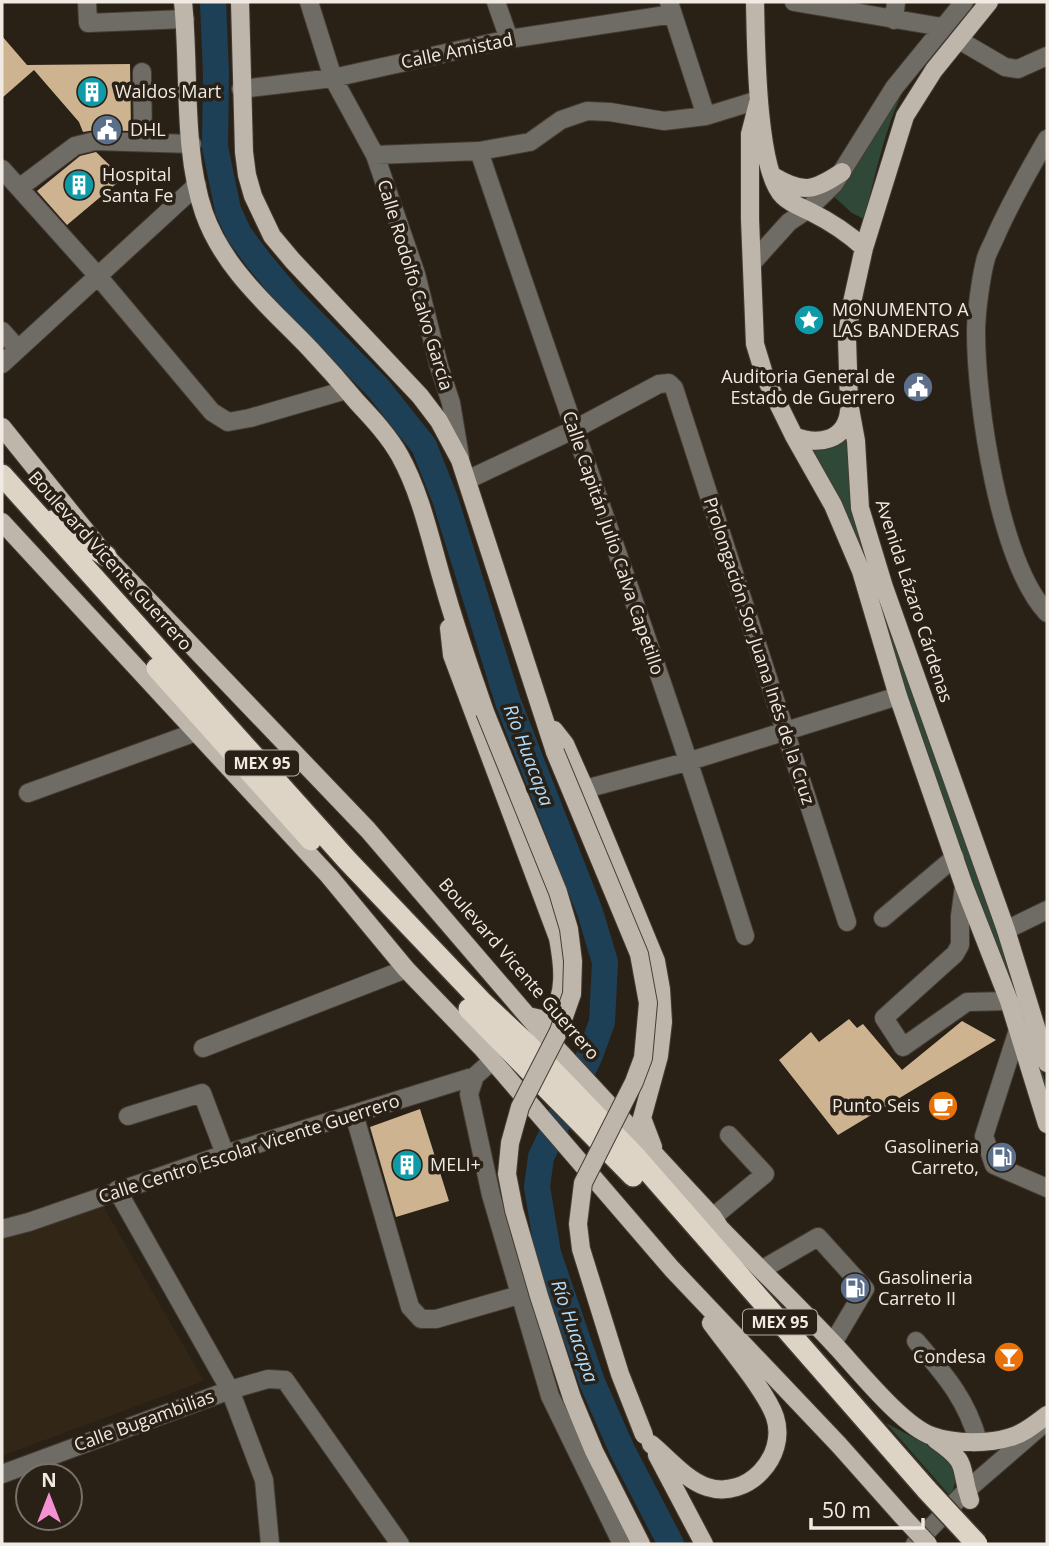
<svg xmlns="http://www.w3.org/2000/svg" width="1049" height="1546" font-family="'Open Sans',sans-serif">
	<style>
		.built { fill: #322616 }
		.green { fill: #304838 }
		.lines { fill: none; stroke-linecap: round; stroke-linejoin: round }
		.river { stroke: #1e4056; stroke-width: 26 }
		.building { fill: #ceb391 }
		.minor-casing { stroke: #453c33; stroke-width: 20 }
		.major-casing { stroke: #453c33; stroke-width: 20 }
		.highway-casing { stroke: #453c33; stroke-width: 24 }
		.minor { stroke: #6f6c66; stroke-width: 18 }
		.major { stroke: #beb6aa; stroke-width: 18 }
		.highway { stroke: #ded4c6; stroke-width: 21 }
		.major-bridge-casing { stroke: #453c33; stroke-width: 20; stroke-linecap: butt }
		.highway-bridge-casing { stroke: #453c33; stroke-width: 24; stroke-linecap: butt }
		.major-bridge { stroke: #beb6aa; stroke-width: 18 }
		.highway-bridge { stroke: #ded4c6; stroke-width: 21 }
		.labels { text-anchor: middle; stroke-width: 7; stroke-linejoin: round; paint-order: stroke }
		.shield { fill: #292016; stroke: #b4ada6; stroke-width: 2 }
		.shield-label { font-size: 16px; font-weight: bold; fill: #f0eae3 }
		.street-label { font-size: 18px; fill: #f0eae3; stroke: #292016 }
		.poi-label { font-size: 18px; fill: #f0eae3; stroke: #292016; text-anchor: start }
		.water-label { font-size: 19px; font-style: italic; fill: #addcfe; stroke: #292016 }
	</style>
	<rect width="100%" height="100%" fill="#292016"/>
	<path class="built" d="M103,1206L204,1381L2,1456V1239Z"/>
	<path class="green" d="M966,2H973C949,30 922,58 904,90C886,123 874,181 864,219L852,213L832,195L888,102Z
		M846,435L852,506L920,715L1001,939L1047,1087V1099L1026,1031L902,683L858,541L844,509L810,447Z
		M886,1423L945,1454L955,1461L956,1479L951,1497Z"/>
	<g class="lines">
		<path class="river" d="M213,2L216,74L215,147L228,210L239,234L259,261L290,298L378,388L424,446L445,499L508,702L590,912L605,962L602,1022L590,1055L541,1157L537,1187L548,1253L592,1382L622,1450L671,1544"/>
	</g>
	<path class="building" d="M2,36L27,65L130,64L131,131L95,130L83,132L79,122L34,70L2,98Z
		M96,152L123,178L67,225L37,191L80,156Z
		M849,1019L857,1028L863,1024L902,1070L962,1021L996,1040L838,1135L779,1060L811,1032L819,1042Z
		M420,1109L449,1201L396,1217L370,1127Z"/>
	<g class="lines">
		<g class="minor-casing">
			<path id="minor" d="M87,2L88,23L185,19
				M309,2L333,78L375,155L416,274L439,366L451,403L460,457
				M496,2L509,39
				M669,2L706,116
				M794,2L942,27
				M894,20L896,2
				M959,40L1005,67L1018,69L1047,56
				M142,72L143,141
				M241,89L333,78L509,39L673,14
				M1047,139C1029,170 1012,200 997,233C994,241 989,249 986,258C981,276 976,313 976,332C976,403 999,561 1047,613
				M479,151C567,413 662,672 745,936
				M375,155L479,151L530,142L561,120L587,111L610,112L664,121L706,116L758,100
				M2,169L97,275L212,412L228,422L250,418L346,390
				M19,188L75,146L95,141L192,144
				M753,262L789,222L807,210L834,184L894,88L964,2
				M2,331L18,349
				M2,364L197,185
				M467,480L573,430L659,384L669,383L674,388L847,922
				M585,789L690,761L898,696
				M28,793L196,732
				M964,886L960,916V945L955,954L884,1018L903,1047L967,1002L1009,1001
				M883,918L955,857
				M1006,930L1047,910
				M1018,1030L984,1136L994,1165L1047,1188
				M203,1048L406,969
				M475,1076L469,1094L491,1195L550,1396L622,1544
				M354,1114L410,1307L421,1319H436L519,1295
				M128,1116L202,1093L225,1154
				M117,1190L230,1390L264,1480L270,1544
				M713,1217L765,1174L729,1135
				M2,1229L29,1222L225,1154L475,1076L492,1061
				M761,1270L818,1237L865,1289L833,1343
				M916,1341C944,1374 966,1398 978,1441
				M2,1474L230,1390L268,1379L285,1380L400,1544
				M915,1544L967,1490L1042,1425"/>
		</g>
		<g class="major-casing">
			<path id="major" d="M183,2C190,68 182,150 204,213C224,270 271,308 311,350C327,367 342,384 357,402C372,418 389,436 400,456C422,496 431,543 444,586C456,629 471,671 485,712
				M240,2L244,152L247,175L253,196L272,236L293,261L420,396L439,421L460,460L555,752
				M755,2C756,41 756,170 783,196C791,204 801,207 811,212C831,222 848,233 864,248
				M989,2L934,70L905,116L864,248L851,307L847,338L849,403L856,441L860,508L884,587L1006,930L1047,1063
				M758,103L750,134V219L755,344L765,377L794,436L833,505L861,571L898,696L964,886L1009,1001L1047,1124
				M773,176C803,194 814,191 842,172
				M2,427L106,556L368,830L537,1027L713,1217L720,1228C757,1266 795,1303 832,1342C856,1367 901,1425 932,1436C954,1444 989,1444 1011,1437C1025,1433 1036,1423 1047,1415
				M794,436C818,446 846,441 849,411
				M2,522L329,876L406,969L481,1047L672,1269L839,1445L903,1517
				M449,628L452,655L558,938C563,965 567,994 550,1018L541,1019L528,1016
				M554,730L565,744L585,789L656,961L661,989L663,1022L659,1056L642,1118L653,1147
				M572,1398L594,1451L641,1544
				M936,1440C971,1465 958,1464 970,1500
				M651,1444C668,1458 686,1480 707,1487C747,1500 788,1457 775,1417C766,1391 729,1348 711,1323
				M657,1455L704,1544"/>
		</g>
		<g class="highway-casing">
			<path id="highway" d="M2,475L347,860L483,1003L528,1045L634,1155L927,1490
				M52,521L106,556
				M157,668L311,840
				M469,1009L633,1176"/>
		</g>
		<use href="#minor" class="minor"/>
		<use href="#major" class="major"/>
		<use href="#highway" class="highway"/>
		<g class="major-bridge-casing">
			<path id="major-bridge" d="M485,712L558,892L569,929L573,961L572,994L559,1031L520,1107L510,1143L507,1174L514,1210L539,1296L572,1398
				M555,752L639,954L648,1003L643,1058L634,1082L583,1183L578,1224L581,1249L620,1374L644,1435
				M903,1517L928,1544"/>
		</g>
		<g class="highway-bridge-casing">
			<path id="highway-bridge" d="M927,1490L977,1544"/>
		</g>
		<use href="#major-bridge" class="major-bridge"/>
		<use href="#highway-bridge" class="highway-bridge"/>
	</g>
	<defs>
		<g id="building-disc" transform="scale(1.575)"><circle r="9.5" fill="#0f9aa8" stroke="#292016"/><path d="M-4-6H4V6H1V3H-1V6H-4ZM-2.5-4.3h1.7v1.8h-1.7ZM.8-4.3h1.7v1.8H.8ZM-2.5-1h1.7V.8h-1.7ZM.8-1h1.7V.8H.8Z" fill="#fff"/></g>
		<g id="civic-disc" transform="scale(1.575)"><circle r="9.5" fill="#5c6f8a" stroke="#292016"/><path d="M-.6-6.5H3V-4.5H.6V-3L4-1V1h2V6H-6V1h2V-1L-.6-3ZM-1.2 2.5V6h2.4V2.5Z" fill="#fff"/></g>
		<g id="sight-disc" transform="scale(1.575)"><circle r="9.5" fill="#0f9aa8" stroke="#292016"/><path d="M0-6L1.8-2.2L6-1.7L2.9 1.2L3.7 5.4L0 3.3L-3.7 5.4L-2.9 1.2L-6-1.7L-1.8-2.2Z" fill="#fff"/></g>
		<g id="cafe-disc" transform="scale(1.575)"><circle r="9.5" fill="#e8710a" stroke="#292016"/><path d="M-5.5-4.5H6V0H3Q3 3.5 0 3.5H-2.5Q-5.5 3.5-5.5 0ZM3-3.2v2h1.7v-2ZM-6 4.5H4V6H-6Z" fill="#fff"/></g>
		<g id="fuel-disc" transform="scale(1.575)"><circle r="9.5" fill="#5c6f8a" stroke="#292016"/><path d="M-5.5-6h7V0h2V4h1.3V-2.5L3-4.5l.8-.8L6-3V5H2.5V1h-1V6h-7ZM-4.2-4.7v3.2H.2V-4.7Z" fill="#fff"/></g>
		<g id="bar-disc" transform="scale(1.575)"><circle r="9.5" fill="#e8710a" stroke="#292016"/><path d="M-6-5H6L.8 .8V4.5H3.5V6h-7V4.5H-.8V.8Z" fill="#fff"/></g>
	</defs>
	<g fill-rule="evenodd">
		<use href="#building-disc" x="92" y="92"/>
		<use href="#civic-disc" x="107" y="130"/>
		<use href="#building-disc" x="79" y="185"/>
		<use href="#sight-disc" x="809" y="320"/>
		<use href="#civic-disc" x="918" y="387"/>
		<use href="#cafe-disc" x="943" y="1106"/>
		<use href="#fuel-disc" x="1002" y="1157"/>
		<use href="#building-disc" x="407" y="1165"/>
		<use href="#fuel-disc" x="855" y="1288"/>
		<use href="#bar-disc" x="1009" y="1357"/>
	</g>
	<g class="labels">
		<g class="shield">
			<rect x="225" y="750.5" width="74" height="25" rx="5"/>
			<rect x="743" y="1309.5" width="74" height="25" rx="5"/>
		</g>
		<g class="shield-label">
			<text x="262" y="769">MEX 95</text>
			<text x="780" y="1328">MEX 95</text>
		</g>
		<g class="street-label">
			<text transform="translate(457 51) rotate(-12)" y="6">Calle Amistad</text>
			<text transform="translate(415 285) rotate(73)" y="6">Calle Rodolfo Calvo García</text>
			<text transform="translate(613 543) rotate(71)" y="6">Calle Capitán Julio Calva Capetillo</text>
			<text transform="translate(110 561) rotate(48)" y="6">Boulevard Vicente Guerrero</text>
			<text transform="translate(914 601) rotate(72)" y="6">Avenida Lázaro Cárdenas</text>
			<text transform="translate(759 651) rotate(72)" y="6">Prolongación Sor Juana Inés de la Cruz</text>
			<text transform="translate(519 969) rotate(49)" y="6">Boulevard Vicente Guerrero</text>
			<text transform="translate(249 1149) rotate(-18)" y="6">Calle Centro Escolar Vicente Guerrero</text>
			<text transform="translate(144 1421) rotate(-20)" y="6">Calle Bugambilias</text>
		</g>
		<g class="poi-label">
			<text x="115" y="98">Waldos Mart</text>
			<text x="130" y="136">DHL</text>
			<text x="102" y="181">Hospital<tspan x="102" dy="21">Santa Fe</tspan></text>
			<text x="832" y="316">MONUMENTO A<tspan x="832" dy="21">LAS BANDERAS</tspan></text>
			<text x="895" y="383" text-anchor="end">Auditoria General de<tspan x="895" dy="21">Estado de Guerrero</tspan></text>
			<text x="920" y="1112" text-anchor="end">Punto Seis</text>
			<text x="979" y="1153" text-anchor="end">Gasolineria<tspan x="979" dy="21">Carreto,</tspan></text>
			<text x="430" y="1171">MELI+</text>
			<text x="878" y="1284">Gasolineria<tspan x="878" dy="21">Carreto II</tspan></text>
			<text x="986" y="1363" text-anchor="end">Condesa</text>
		</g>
		<g class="water-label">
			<text transform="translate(529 755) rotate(69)" y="7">Río Huacapa</text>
			<text transform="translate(575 1331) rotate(71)" y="7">Río Huacapa</text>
		</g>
	</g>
	<rect width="1049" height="1546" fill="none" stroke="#f0eae3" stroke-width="7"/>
	<g transform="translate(49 1497)"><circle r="33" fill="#292016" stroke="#797168" stroke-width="2"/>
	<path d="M0-5L12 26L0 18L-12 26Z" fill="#f591d2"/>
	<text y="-10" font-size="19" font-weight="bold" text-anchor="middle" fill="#f0eae3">N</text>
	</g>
	<path d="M811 1518v10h112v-10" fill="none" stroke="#f0eae3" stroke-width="3.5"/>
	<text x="822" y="1518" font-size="21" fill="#f0eae3" stroke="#292016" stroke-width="5" paint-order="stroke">50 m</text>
</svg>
